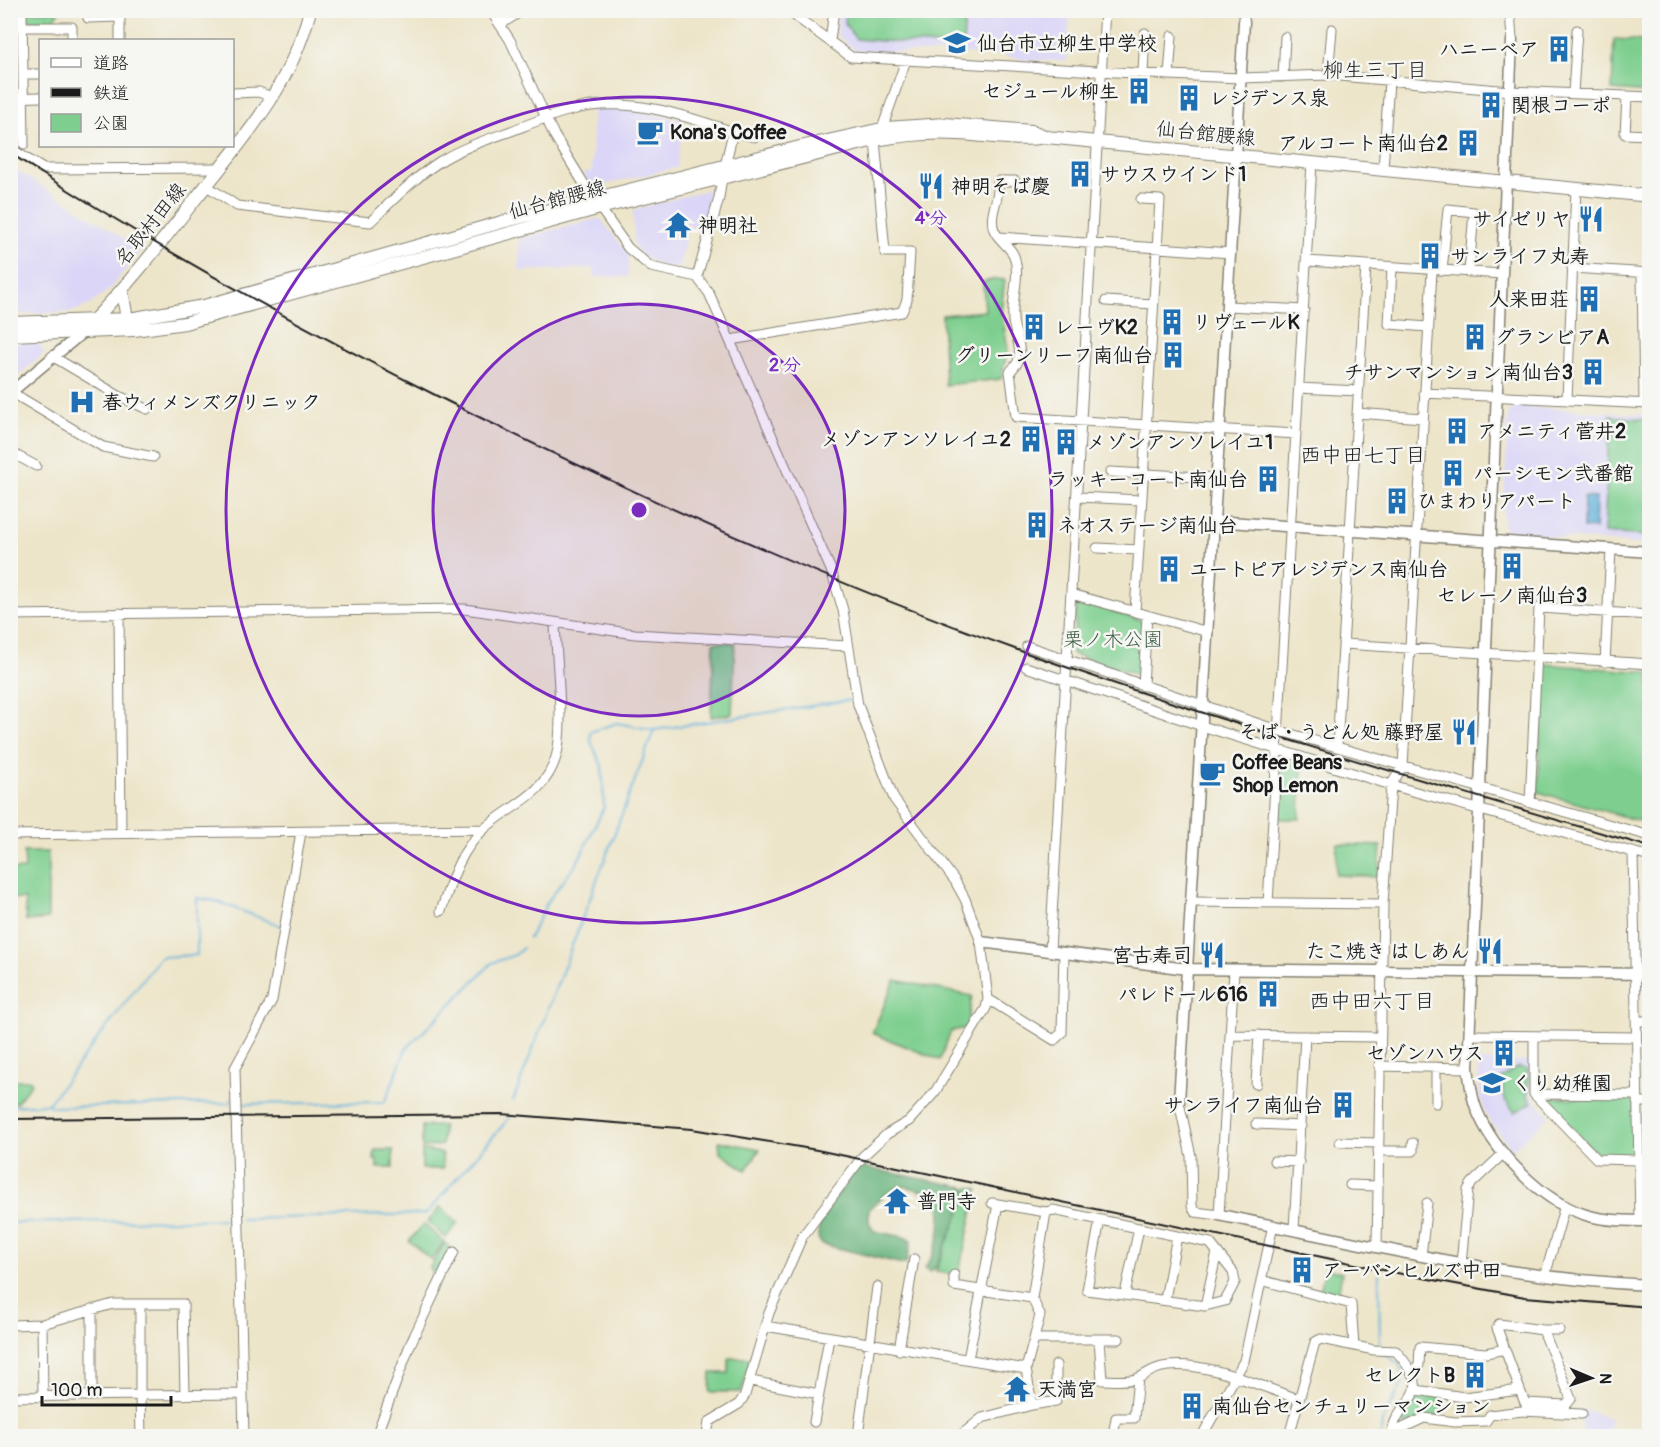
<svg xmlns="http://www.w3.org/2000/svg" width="1660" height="1447" font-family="Pangolin,'Klee One',sans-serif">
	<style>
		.built { fill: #dbd6f7 }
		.green { fill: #7ecf8f; stroke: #4d7656; stroke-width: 1.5 }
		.forest { fill: #66b27a; stroke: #41674b; stroke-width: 1.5 }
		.water { fill: #60b0da; stroke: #3e667b; stroke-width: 1.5 }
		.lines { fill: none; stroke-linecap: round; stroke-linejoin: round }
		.stream { stroke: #60b0da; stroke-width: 2 }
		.minor-casing { stroke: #848072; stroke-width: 11 }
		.tertiary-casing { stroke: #848072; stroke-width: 13 }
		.secondary-casing { stroke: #848072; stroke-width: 14 }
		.minor { stroke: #fff; stroke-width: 9 }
		.tertiary { stroke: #fff; stroke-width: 10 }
		.secondary { stroke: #fff; stroke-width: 12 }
		.rail { stroke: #1c1c1c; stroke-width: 2 }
		.ring { fill: none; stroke: #7b2cbf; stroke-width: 3 }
		.labels { text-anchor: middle; stroke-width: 5; stroke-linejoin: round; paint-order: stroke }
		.poi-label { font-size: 20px; font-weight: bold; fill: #1c1c1c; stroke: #f6f6f2; text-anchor: start }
		.street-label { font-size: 20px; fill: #1c1c1c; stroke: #f6f6f2 }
		.park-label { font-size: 20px; fill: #3e5b44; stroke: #f6f6f2 }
		.neighbourhood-label { font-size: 21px; fill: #1c1c1c; stroke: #f6f6f2 }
		.centre { fill: #7b2cbf; stroke: #f6f6f2; stroke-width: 3 }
		.ring-label { font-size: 18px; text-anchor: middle; font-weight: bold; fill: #7b2cbf; stroke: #f6f6f2; stroke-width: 5; stroke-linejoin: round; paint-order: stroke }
	</style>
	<rect width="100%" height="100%" fill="#f6f6f2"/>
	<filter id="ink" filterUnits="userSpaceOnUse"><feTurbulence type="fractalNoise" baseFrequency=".0167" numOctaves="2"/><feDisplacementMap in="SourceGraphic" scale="12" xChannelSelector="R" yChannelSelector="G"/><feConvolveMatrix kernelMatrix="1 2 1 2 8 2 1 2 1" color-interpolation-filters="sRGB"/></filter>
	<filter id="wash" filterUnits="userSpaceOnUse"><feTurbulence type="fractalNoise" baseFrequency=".008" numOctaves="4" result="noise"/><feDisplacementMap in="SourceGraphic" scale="24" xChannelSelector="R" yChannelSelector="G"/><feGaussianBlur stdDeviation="1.35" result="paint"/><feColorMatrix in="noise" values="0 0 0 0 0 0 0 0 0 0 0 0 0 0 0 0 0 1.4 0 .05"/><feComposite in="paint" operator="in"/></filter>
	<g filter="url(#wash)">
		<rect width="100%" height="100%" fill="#ede5c9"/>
		<path class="built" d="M838,11H1099L1070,15L1067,61L1026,60L997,54L856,51L837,35Z
			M592,109L630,110L684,120L677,161L678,167L591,188L583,172H592Z
			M11,167L141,249L111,288L90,305L71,312L11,314Z
			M718,187L707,232L687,227L688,222L669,219L667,232L686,235L679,268L661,266L640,254L634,244L633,210Z
			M600,218L628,254V277H594V268L519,271V239Z
			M11,343H39L44,353L11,382Z
			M1517,406L1649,415V545L1507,533L1503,524L1508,412Z
			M1477,1061H1530L1531,1096L1550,1116L1512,1150L1486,1115L1480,1096Z
			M1581,1409L1611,1419L1606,1436H1583Z"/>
		<path class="green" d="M26,11H59L53,21H28Z
			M846,11H965L963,47L856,39L845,24Z
			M1614,39L1649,41V93L1612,90Z
			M995,279L1005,280L1001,310L1008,349L1001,379L945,385L942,315L985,311L983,282Z
			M1610,416L1649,420V536L1604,533Z
			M1077,601L1144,621L1139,675L1072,654Z
			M714,642L735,643L732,714L711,717Z
			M1542,664L1649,672V824L1538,792Z
			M1281,759L1302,764L1300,819H1279Z
			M1337,844L1381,846L1379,877L1336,875Z
			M24,852H48V919L26,921L25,899H11V870L25,869Z
			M895,980L972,996L967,1028L951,1031L940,1060L872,1033Z
			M1518,1067L1528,1069V1096L1532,1103L1515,1112L1505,1100L1501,1078Z
			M11,1080H31V1084L17,1102L11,1103Z
			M1550,1097L1632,1099L1635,1103V1156L1598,1155L1547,1102Z
			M422,1126H443L442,1145L422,1148Z
			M719,1141L760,1149L746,1170L720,1153Z
			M375,1150H393V1168H377V1160H374Z
			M422,1150L442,1153L443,1169H422Z
			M968,1187L978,1189L958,1276L936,1271Z
			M440,1207L458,1223L446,1238L428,1222Z
			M424,1224L444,1242L431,1260L409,1241Z
			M445,1243L451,1249L436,1280L430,1267Z
			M1325,1268L1342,1273L1338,1295L1320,1292Z
			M729,1358H749L752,1360L741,1392H710L711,1373H729Z
			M1416,1394L1443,1397L1440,1416L1396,1426Z"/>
		<path class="forest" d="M861,1167L964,1187L969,1192L936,1267L929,1272L925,1268C939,1249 945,1220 938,1197C896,1183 903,1179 869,1209V1222L874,1231L904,1237L911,1241L907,1262L902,1264L822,1244C805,1231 846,1185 855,1171Z"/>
		<path class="water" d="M1584,497L1596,498L1595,529L1583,528Z"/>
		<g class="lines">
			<path class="stream" d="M529,938L548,901L577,863L604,807L602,766L591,742L590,732L617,723L654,730
				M513,1101L654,730L850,700
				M48,1104L52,1107L230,1103L232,1099
				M239,1104L385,1102L406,1049L492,963L515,955L523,948
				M10,1106L48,1104L160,957L197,955V898L215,901L282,926
				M241,1219L426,1214L511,1116
				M10,1223L235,1219
				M1379,1274L1380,1347
				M1381,1436L1382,1422L1402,1384L1400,1365L1384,1353"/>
		</g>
	</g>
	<g filter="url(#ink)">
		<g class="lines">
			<g class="minor-casing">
				<path id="minor" d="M22,10L24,144
					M89,10L88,18L120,17V40
					M490,10L510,40L554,135L589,192L628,248L651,267L697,277L709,293L831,570L843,610L858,705L894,799L955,881L965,899L981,942L988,999L986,1008L935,1092L909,1121L887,1134L863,1156L802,1237L769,1313L745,1395L739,1404L709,1422L707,1436
					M787,10L851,57L1169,75L1241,78L1328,75L1510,91L1650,97
					M1244,10V22
					M1510,10L1512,40
					M500,25L523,10
					M22,27H72V40
					M830,41L834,10
					M1143,73L1145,33
					M23,74H40
					M1169,75L1172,36
					M1328,75L1332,29
					M1283,77L1285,37
					M232,93L259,92L273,98
					M1573,93L1577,30
					M1627,97L1625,134L1650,135
					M10,98L40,97
					M882,129L906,60
					M733,132L754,137
					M10,148L43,169L220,168
					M1383,169L1389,81
					M1015,181H998C1001,197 988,214 994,230C998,240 1010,246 1014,256C1021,276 1011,299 1013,320C1014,333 1023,348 1018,361C1017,365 1012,369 1010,372L1016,417L1296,434
					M207,186L237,206L370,222C391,202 414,178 439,162C461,148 486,140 511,131C532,123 553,114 576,109C627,96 684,115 733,132L725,166
					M999,237L1231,253
					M1307,261L1502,274
					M1392,268L1389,324L1428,327
					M1572,268L1650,273
					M1442,271L1448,209L1474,212L1469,272
					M1642,273L1644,404
					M697,277L719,198L722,177
					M1106,301L1153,304
					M1228,306L1304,310
					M730,340L902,312L907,300L910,252H885L875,140
					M52,356L119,396L147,409
					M1299,388L1358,391
					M11,392L103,447L153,457
					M1424,393L1650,404
					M1567,400L1576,189
					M1357,413L1422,418
					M10,452L36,466
					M1110,472L1218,478
					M1078,497L1141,500
					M1097,548L1139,550
					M1071,594L1208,632
					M1135,612L1160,200L1141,199
					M119,613L121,833
					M10,615L465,609L635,634L847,646
					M1344,644L1650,664
					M1027,646L1277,730L1650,836
					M1605,662L1611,550
					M1026,667L1202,726L1391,785L1650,857
					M1143,686L1147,615
					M1337,747L1366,266
					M1530,803L1539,608L1650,615
					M10,835L484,829
					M1633,852L1640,1221
					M1192,902L1383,904
					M1268,903L1312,163
					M441,911C451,882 459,852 483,830C510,805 544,797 556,757C565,728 556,657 555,623
					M1050,950L1105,10
					M988,999L1054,1040L1062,1033L1064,953
					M1636,1021H1650
					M1231,1035L1379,1037
					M1470,1035L1636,1037
					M1534,1036V1094L1597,1159L1638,1160
					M1379,1066L1468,1068
					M1256,1084L1259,1035
					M1534,1094L1637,1095
					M1179,1102L1191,1156L1192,1206L1195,1212L1219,1215L1234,971
					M1637,1102H1650
					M1436,1103V1067
					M1256,1124L1301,1126
					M1340,1142L1378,1143
					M1378,1151H1413V1143
					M1274,1161L1299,1162
					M1350,1185L1377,1186
					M992,1203L1046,1212L1032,1298L1040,1315L1034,1339
					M1046,1212L1053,1210L1210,1243L1233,1272L1235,1282L1225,1301L1205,1306L1087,1290L1100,1220
					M1294,1229L1305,1036
					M1377,1247L1383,904L1391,785L1403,766L1432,271
					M1421,1256L1427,1203
					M1461,1264L1468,1190L1472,1183L1504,1153
					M954,1275V1286L1032,1298
					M1545,1276L1565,1205
					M1261,1280L1351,1304L1354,1346
					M1125,1294L1139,1228
					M1165,1299L1177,1236
					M1205,1306L1217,1252
					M92,1309V1396
					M42,1324L43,1397
					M10,1325L42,1324L113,1304H183L185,1395
					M765,1326L1026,1369
					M1543,1330H1559
					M1099,1339H1119
					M899,1350L914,1259
					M968,1359L998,1204
					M1414,1371L1419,1365L1420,1347L1486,1353L1505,1349
					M751,1381L819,1394
					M1416,1390L1464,1397L1520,1390L1525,1403L1566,1405L1571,1399L1543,1330L1499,1324L1497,1328L1520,1390
					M10,1397L140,1395V1304
					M1032,1405L1056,1401V1365
					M814,1422L829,1338
					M1392,1433L1424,1418L1455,1422L1486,1421L1490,1415L1522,1411L1582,1414
					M141,1436L140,1395L242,1394
					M244,1436L235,1068L272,1000L301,832
					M376,1436L410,1345L454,1252
					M858,1436L877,1287
					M960,1436L982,1418L1032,1405L1026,1369L1034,1339H1099L1102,1380C1112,1380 1130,1382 1139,1378C1149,1372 1156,1367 1169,1366C1207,1361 1261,1387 1299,1399
					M1113,1436L1116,1418H1134L1138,1378
					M1202,1436L1244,1361L1273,1225
					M1289,1436L1315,1342L1321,1339L1374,1350L1396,1351C1439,1401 1398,1392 1391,1436"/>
			</g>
			<g class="tertiary-casing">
				<path id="tertiary" d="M1512,40L1468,1068C1470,1081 1471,1095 1476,1108C1492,1150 1542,1202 1586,1215C1606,1221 1628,1221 1650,1221
					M10,393L82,333
					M1215,521L1650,552
					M981,942L1187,969L1650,974
					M1179,1102L1244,22
					M1219,1215C1362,1243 1504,1279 1650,1285"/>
			</g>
			<g class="secondary-casing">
				<path id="secondary" d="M122,290L127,319
					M10,323L129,319L204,306L502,222L800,147L886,128L945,124L1032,131L1045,136
					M91,323C129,284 163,240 197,197C244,139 292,84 310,10
					M10,335L134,330L185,323L600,208L875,140C902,135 930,132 958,134C987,135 1017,142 1046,137L1650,196"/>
			</g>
			<use href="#minor" class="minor"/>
			<use href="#tertiary" class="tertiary"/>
			<use href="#secondary" class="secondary"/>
			<path class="rail" d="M10,153C151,245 298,326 447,401C632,494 821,579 1015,649C1224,724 1437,785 1650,847
				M10,1119L501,1114L692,1129L817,1150L1402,1274L1525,1297L1650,1307"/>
		</g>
	</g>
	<circle cx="639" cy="510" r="206" fill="#7b2cbf" fill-opacity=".12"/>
	<g class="ring">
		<circle cx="639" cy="510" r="206"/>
		<circle cx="639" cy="510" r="413"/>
	</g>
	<defs>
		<g id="school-bare" transform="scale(2.07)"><path d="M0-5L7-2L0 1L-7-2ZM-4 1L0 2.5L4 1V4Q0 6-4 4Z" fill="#1f6fb2" stroke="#f6f6f2" stroke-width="2.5" paint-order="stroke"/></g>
		<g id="building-bare" transform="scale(2.07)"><path d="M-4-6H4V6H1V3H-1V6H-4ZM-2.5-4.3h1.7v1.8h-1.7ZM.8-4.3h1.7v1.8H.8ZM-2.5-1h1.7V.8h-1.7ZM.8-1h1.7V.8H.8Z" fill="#1f6fb2" stroke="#f6f6f2" stroke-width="2.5" paint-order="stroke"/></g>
		<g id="cafe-bare" transform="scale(2.07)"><path d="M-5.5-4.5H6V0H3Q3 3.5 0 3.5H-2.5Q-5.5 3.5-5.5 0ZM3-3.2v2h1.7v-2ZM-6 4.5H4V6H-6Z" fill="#1f6fb2" stroke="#f6f6f2" stroke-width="2.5" paint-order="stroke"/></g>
		<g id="restaurant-bare" transform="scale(2.07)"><path d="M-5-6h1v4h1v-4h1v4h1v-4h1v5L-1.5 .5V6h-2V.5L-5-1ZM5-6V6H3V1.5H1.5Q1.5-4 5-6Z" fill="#1f6fb2" stroke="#f6f6f2" stroke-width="2.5" paint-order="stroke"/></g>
		<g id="temple-bare" transform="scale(2.07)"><path d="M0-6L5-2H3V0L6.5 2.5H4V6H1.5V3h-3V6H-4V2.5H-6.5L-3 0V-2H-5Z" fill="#1f6fb2" stroke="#f6f6f2" stroke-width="2.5" paint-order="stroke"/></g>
		<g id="hospital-bare" transform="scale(2.07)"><path d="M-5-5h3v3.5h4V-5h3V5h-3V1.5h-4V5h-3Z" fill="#1f6fb2" stroke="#f6f6f2" stroke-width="2.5" paint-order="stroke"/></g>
	</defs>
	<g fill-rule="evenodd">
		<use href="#school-bare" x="957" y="43"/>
		<use href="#building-bare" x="1559" y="49"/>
		<use href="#building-bare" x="1139" y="91"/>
		<use href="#building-bare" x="1189" y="98"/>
		<use href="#building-bare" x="1491" y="105"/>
		<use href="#cafe-bare" x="650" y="132"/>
		<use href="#building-bare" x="1468" y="143"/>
		<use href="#building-bare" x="1080" y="174"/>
		<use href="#restaurant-bare" x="931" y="186"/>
		<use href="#restaurant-bare" x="1591" y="219"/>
		<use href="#temple-bare" x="678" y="225"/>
		<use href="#building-bare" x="1430" y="256"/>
		<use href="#building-bare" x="1589" y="299"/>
		<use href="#building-bare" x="1172" y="322"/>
		<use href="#building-bare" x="1034" y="327"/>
		<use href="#building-bare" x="1475" y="337"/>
		<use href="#building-bare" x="1173" y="355"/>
		<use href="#building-bare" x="1593" y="372"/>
		<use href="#hospital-bare" x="82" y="402"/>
		<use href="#building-bare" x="1457" y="431"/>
		<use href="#building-bare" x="1031" y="439"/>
		<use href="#building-bare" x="1066" y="442"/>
		<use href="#building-bare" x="1453" y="473"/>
		<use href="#building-bare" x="1268" y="479"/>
		<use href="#building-bare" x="1397" y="501"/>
		<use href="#building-bare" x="1037" y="525"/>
		<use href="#building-bare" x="1512" y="566"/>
		<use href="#building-bare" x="1169" y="569"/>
		<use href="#restaurant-bare" x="1464" y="732"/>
		<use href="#cafe-bare" x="1212" y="773"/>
		<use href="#restaurant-bare" x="1490" y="951"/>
		<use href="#restaurant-bare" x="1212" y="955"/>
		<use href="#building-bare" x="1268" y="994"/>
		<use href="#building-bare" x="1504" y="1053"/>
		<use href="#school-bare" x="1492" y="1083"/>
		<use href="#building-bare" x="1343" y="1105"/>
		<use href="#temple-bare" x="897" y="1201"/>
		<use href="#building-bare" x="1302" y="1270"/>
		<use href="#building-bare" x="1475" y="1375"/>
		<use href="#temple-bare" x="1017" y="1389"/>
		<use href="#building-bare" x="1192" y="1406"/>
	</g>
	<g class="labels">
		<g class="poi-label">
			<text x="977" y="50">仙台市立柳生中学校</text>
			<text x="1539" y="56" text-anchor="end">ハニーベア</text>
			<text x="1119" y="98" text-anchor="end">セジュール柳生</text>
			<text x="1209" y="105">レジデンス泉</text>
			<text x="1511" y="112">関根コーポ</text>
			<text x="670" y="139">Kona's Coffee</text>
			<text x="1448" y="150" text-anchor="end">アルコート南仙台2</text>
			<text x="1100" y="181">サウスウインド1</text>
			<text x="951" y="193">神明そば慶</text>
			<text x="1571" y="226" text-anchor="end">サイゼリヤ</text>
			<text x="698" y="232">神明社</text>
			<text x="1450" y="263">サンライフ丸寿</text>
			<text x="1569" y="306" text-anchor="end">人来田荘</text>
			<text x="1192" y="329">リヴェールK</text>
			<text x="1054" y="334">レーヴK2</text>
			<text x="1495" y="344">グランビアA</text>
			<text x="1153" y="362" text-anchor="end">グリーンリーフ南仙台</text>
			<text x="1573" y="379" text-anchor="end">チサンマンション南仙台3</text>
			<text x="102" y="409">春ウィメンズクリニック</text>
			<text x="1477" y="438">アメニティ菅井2</text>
			<text x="1011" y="446" text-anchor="end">メゾンアンソレイユ2</text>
			<text x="1086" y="449">メゾンアンソレイユ1</text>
			<text x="1473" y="480">パーシモン弐番館</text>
			<text x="1248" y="486" text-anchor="end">ラッキーコート南仙台</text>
			<text x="1417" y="508">ひまわりアパート</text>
			<text x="1057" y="532">ネオステージ南仙台</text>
			<text x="1189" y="576">ユートピアレジデンス南仙台</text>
			<text x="1512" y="602" text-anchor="middle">セレーノ南仙台3</text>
			<text x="1444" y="739" text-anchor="end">そば・うどん処 藤野屋</text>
			<text x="1232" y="769">Coffee Beans<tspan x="1232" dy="23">Shop Lemon</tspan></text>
			<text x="1470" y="958" text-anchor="end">たこ焼き はしあん</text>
			<text x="1192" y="962" text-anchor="end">宮古寿司</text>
			<text x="1248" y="1001" text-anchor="end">パレドール616</text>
			<text x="1484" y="1060" text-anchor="end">セゾンハウス</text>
			<text x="1512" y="1090">くり幼稚園</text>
			<text x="1323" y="1112" text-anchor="end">サンライフ南仙台</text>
			<text x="917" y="1208">普門寺</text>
			<text x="1322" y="1277">アーバンヒルズ中田</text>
			<text x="1455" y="1382" text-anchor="end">セレクトB</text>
			<text x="1037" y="1396">天満宮</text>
			<text x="1212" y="1413">南仙台センチュリーマンション</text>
		</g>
		<g class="street-label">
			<text transform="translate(1206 133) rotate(6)" y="7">仙台館腰線</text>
			<text transform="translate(557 199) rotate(-15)" y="7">仙台館腰線</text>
			<text transform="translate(150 224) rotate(-51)" y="7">名取村田線</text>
		</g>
		<g class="park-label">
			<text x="1113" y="646">栗ノ木公園</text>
		</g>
		<g class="neighbourhood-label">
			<text x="1375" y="77">柳生三丁目</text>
			<text x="1363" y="462">西中田七丁目</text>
			<text x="1372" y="1008">西中田六丁目</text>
		</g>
	</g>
	<circle cx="639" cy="510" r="9" class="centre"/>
	<g class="ring-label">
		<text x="931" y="224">4 分</text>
		<text x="785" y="371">2 分</text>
	</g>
	<rect width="1660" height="1447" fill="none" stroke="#f6f6f2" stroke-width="36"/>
	<rect x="39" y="39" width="195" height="108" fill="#f6f6f2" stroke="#9f9f9c" stroke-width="1.5"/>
	<rect x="51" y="58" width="30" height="9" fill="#ffffff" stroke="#9f9f9c" stroke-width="1.5"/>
	<text x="93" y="69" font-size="18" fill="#1c1c1c">道路</text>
	<rect x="51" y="88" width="30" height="9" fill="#1c1c1c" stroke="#9f9f9c" stroke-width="1.5"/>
	<text x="93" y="99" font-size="18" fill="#1c1c1c">鉄道</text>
	<rect x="51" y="114" width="30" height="18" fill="#7ecf8f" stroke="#9f9f9c" stroke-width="1.5"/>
	<text x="93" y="129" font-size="18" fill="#1c1c1c">公園</text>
	<g transform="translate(1591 1378) rotate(92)" stroke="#f6f6f2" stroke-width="4.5" paint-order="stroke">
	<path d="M0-4.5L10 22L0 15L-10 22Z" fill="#1c1c1c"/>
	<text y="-9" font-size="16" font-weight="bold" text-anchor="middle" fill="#1c1c1c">N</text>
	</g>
	<path d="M42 1396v9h129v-9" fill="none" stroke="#1c1c1c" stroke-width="3"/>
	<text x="51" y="1396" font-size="18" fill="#1c1c1c" stroke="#f6f6f2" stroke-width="4.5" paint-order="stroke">100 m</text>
</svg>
